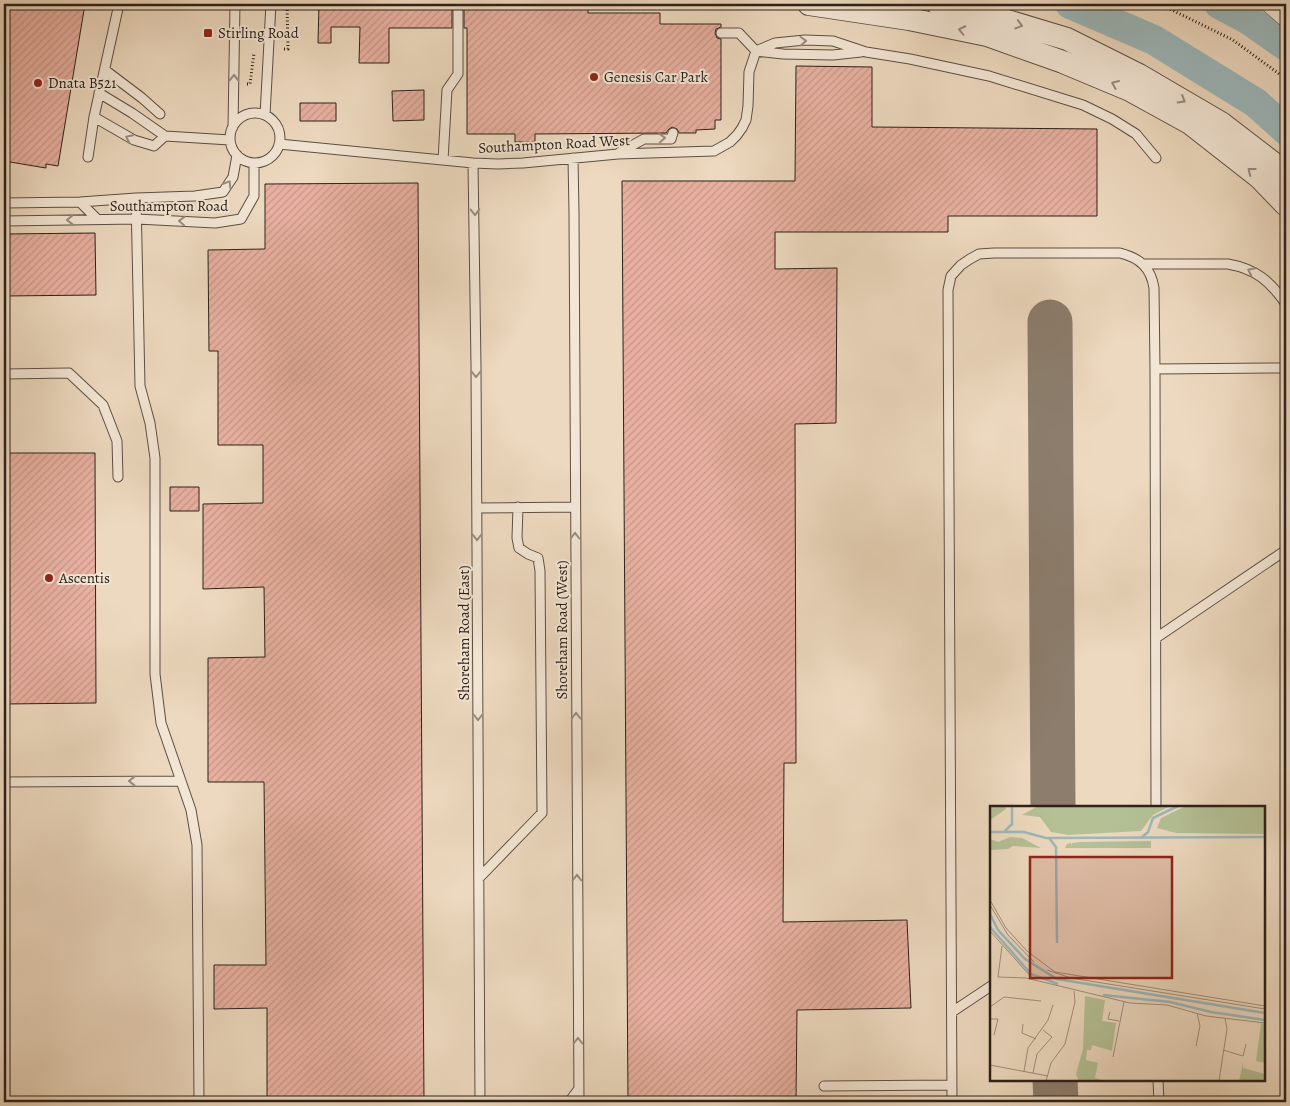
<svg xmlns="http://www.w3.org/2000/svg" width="1290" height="1106" font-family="Alegreya,serif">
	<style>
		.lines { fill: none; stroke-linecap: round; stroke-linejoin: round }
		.river { stroke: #9cb8bb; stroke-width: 30 }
		.taxiway { stroke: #8c7d6d; stroke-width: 45 }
		.building { fill: url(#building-hatch); stroke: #2c211b }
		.service-casing { stroke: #5c4f44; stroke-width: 11 }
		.minor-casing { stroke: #5c4f44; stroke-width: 19 }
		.tertiary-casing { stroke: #5c4f44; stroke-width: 24 }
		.path { stroke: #2c211b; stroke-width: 3; stroke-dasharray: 1 2.5; stroke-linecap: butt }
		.service { stroke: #f3e6d5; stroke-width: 9 }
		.minor { stroke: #f3e6d5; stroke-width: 18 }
		.tertiary { stroke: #f3e6d5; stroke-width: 22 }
		.oneway { stroke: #998d81 }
		.poi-dot { fill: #8f2418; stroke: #f3e6d5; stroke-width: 2 }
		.labels { text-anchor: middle; stroke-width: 4; stroke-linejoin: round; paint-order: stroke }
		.poi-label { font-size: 15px; fill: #2c211b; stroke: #f3e6d5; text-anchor: start }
		.street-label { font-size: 15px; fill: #2c211b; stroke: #f3e6d5 }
		.inset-river { fill: none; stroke: #9cb8bb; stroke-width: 2.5 }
		.inset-road { fill: none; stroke: #a08f7d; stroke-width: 1 }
		.view { fill: #8f2418; fill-opacity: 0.15; stroke: #8f2418; stroke-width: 2.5 }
		.inset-edge { fill: none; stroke: #2c211b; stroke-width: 2.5 }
	</style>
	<defs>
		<pattern id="building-hatch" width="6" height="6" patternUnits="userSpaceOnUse" patternTransform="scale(1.25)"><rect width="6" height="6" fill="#e8b0a0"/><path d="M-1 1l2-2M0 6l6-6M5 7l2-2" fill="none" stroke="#c79789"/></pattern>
	</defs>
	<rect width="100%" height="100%" fill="#edd9bf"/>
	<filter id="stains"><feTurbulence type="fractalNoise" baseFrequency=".004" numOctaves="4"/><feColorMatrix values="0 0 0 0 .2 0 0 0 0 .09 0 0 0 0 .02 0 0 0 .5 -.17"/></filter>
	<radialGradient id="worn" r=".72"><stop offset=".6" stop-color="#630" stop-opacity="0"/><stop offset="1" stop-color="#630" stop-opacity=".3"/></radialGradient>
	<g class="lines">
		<path class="river" d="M1070,4L1154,40L1256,103L1286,130
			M1219,4L1249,20L1286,46"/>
		<path class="taxiway" d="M1050,322L1053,807
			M1055,1080L1056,1102"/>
	</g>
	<path class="building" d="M4,4H85L58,166L46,164V168L4,161Z
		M319,4H452V28H389V63H359L360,27H331V43H318Z
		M464,4H588V13H660V24H721V27L716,29L715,33L717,38L721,39V120H715V129L696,130V133H679L677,129L672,127L669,129L666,133L535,134V142H515V134H467V28H464Z
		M796,66L872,67V127L1097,129V216H948V232H775V269L837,268L836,423L795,424L796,763H784L783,922L907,920L911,1008L797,1010L796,1102H628L622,181H795Z
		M424,90V120L393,121L392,91Z
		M300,103H336V121H300Z
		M418,183L424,1102H267V1008L214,1009V965H266L264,782H208V658L265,657L264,587L203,589V504L263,503V445H218V351H209L208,250L265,249V184Z
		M95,233L96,295L4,296V234Z
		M4,453H95L96,703L4,704Z
		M170,487H199V511H170Z"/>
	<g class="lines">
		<g class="service-casing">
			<path id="service" d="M721,33H739L756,51L783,54L833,55L861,52
				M756,51L775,43L805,40L833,41L866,52L910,59L989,76L1083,105L1112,119L1136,134L1156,158
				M105,70L142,98L160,114
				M99,93L132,113L165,136L230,140
				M230 138a25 25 0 1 1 50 0a25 25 0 1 1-50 0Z
				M265,115L271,4
				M94,117L134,140L154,146L165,136
				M233,127L235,4
				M279,144L473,163L498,164L523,163L618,154L714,151L730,142L737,135L742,128L746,120L748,106L749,72L756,51
				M620,152L644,139H671L673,133
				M88,157L94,117L119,4
				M573,158L574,213L579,1102
				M443,160L447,90L458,74V4
				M473,163L476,366L480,1102
				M136,198L140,386L150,423L155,458V674L161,723L191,810L197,845L199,1102
				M80,202L97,219
				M4,203L80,202L136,198L195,196L223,192L233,177L237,155
				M4,221L137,219L215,223L241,219L254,196V163
				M1143,264H1228C1256,269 1270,281 1286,304
				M1155,369L1286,368
				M4,374L69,373L103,405L117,441L118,477
				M477,508L575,507
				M1156,638L1286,550
				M4,782L181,781
				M479,878L542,813L540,571L538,558L528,554L519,548L517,538L518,507
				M952,1012L991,986
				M1158,1080L1159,1102
				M824,1086L952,1085
				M569,1102L578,1090
				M952,1102L948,290L951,276L961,265L970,259L979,254L994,253H1120C1140,258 1151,268 1154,288L1155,369L1156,807"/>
		</g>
		<g class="minor-casing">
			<path id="minor" d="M1270,4L1286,18"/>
		</g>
		<g class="tertiary-casing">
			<path id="tertiary" d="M809,4L909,19L987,35L1063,62L1130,90L1190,123L1259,177L1286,205
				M938,4L994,17L1067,39L1139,75L1221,123L1277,166L1286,175"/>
		</g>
		<path class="path" d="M1150,4L1170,9L1233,40L1286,79
			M284,49H288L287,4
			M247,84H250L254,53"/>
		<use href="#service" class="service"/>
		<use href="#minor" class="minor"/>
		<use href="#tertiary" class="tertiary"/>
	</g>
	<defs><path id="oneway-chevron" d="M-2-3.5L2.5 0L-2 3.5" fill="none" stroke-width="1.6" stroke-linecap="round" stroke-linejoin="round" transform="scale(1.25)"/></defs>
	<g class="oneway">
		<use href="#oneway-chevron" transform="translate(1019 25) rotate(17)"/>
		<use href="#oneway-chevron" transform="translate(962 30) rotate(-168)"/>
		<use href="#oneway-chevron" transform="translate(803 41) rotate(-2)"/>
		<use href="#oneway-chevron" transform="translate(234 78) rotate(-89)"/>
		<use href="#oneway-chevron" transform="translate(1115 84) rotate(-157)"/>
		<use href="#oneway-chevron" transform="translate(1182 100) rotate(31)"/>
		<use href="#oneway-chevron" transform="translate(129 138) rotate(-154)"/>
		<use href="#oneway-chevron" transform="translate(662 138) rotate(-3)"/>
		<use href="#oneway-chevron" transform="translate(1251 171) rotate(-142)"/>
		<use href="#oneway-chevron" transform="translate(228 184) rotate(-58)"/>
		<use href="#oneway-chevron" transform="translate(475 212) rotate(89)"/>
		<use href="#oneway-chevron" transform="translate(70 220) rotate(179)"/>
		<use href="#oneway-chevron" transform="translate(182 221) rotate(-177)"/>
		<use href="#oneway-chevron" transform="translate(1251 271) rotate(-154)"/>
		<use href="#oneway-chevron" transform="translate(476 374) rotate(90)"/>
		<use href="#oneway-chevron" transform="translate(575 536) rotate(-90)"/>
		<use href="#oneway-chevron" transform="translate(477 537) rotate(90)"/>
		<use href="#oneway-chevron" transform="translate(576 716) rotate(-90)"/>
		<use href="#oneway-chevron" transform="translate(478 717) rotate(90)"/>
		<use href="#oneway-chevron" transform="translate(132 781) rotate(180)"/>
		<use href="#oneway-chevron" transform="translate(577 878) rotate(-90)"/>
		<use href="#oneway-chevron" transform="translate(578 1041) rotate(-90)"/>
	</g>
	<g class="poi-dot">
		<rect x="203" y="28" width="10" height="10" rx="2.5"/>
		<circle cx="594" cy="77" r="5"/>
		<circle cx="38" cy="83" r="5"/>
		<circle cx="49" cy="578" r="5"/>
	</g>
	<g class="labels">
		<g class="poi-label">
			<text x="218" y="38">Stirling Road</text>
			<text x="604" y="82">Genesis Car Park</text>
			<text x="48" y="88">Dnata B521</text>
			<text x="59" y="583">Ascentis</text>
		</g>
		<g class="street-label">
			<text transform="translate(554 144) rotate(-3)" y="5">Southampton Road West</text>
			<text x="169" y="211">Southampton Road</text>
			<text transform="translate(562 630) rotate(-90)" y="5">Shoreham Road (West)</text>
			<text transform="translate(464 633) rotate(-90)" y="5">Shoreham Road (East)</text>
		</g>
	</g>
	<g transform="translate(990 806)">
		<rect width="275" height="275" fill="#edd9bf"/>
		<path d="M0,0H15L16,3L0,14ZM48,0H180L163,9L151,25L78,29L61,26L50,11L32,9ZM196,0H275V28L186,27L167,22L171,12ZM20,31L32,32L51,42L23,40L18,43L0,44V33L8,36ZM161,35V42H75L77,38L81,37L82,40V37L90,36ZM95,190L115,194L112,215L126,217L122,245L102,239L101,244H97L96,254L108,257L105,272L115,275L88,274L86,268L93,243ZM271,217L275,219V257L266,255ZM253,257V262L275,268V275H249Z" fill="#b5c095"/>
		<path class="inset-river" d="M0,26H34L56,32L275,31M14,26L22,18V0M152,31L158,26L163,12L188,0M59,32L66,41L67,137M0,108L8,124L35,153L67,173L275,207M0,121L41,168L68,178M113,189L180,196L221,206L275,214"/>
		<path class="inset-road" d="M0,94L16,122L37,145L65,166L275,200M0,99L18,129L44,156M0,125L43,173M57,164L81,172L275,203M8,171L36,172L140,197L177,199L216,210L275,217M8,171L12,140M0,201L14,191L51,195M120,206L118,213L129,215M0,213H8L4,229M33,218L32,227L46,233M206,240L210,220L207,207M233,244L253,250L256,238M123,251L134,196M0,259L58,270M34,265L38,242L58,214L63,199M43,267L47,248L62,231L53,224M56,275L61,257L75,238L85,196L84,185M229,275L237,223L235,212"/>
		<path class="view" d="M40,51H182V172H40Z"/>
		<rect width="275" height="275" class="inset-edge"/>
	</g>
	<rect width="1290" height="1106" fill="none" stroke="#edd9bf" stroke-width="20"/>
	<rect x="5" y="5" width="1280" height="1096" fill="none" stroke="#2c211b" stroke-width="2.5"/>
	<rect x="10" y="10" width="1270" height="1086" fill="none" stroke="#2c211b"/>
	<rect width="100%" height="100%" filter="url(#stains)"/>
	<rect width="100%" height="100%" fill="url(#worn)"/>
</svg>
